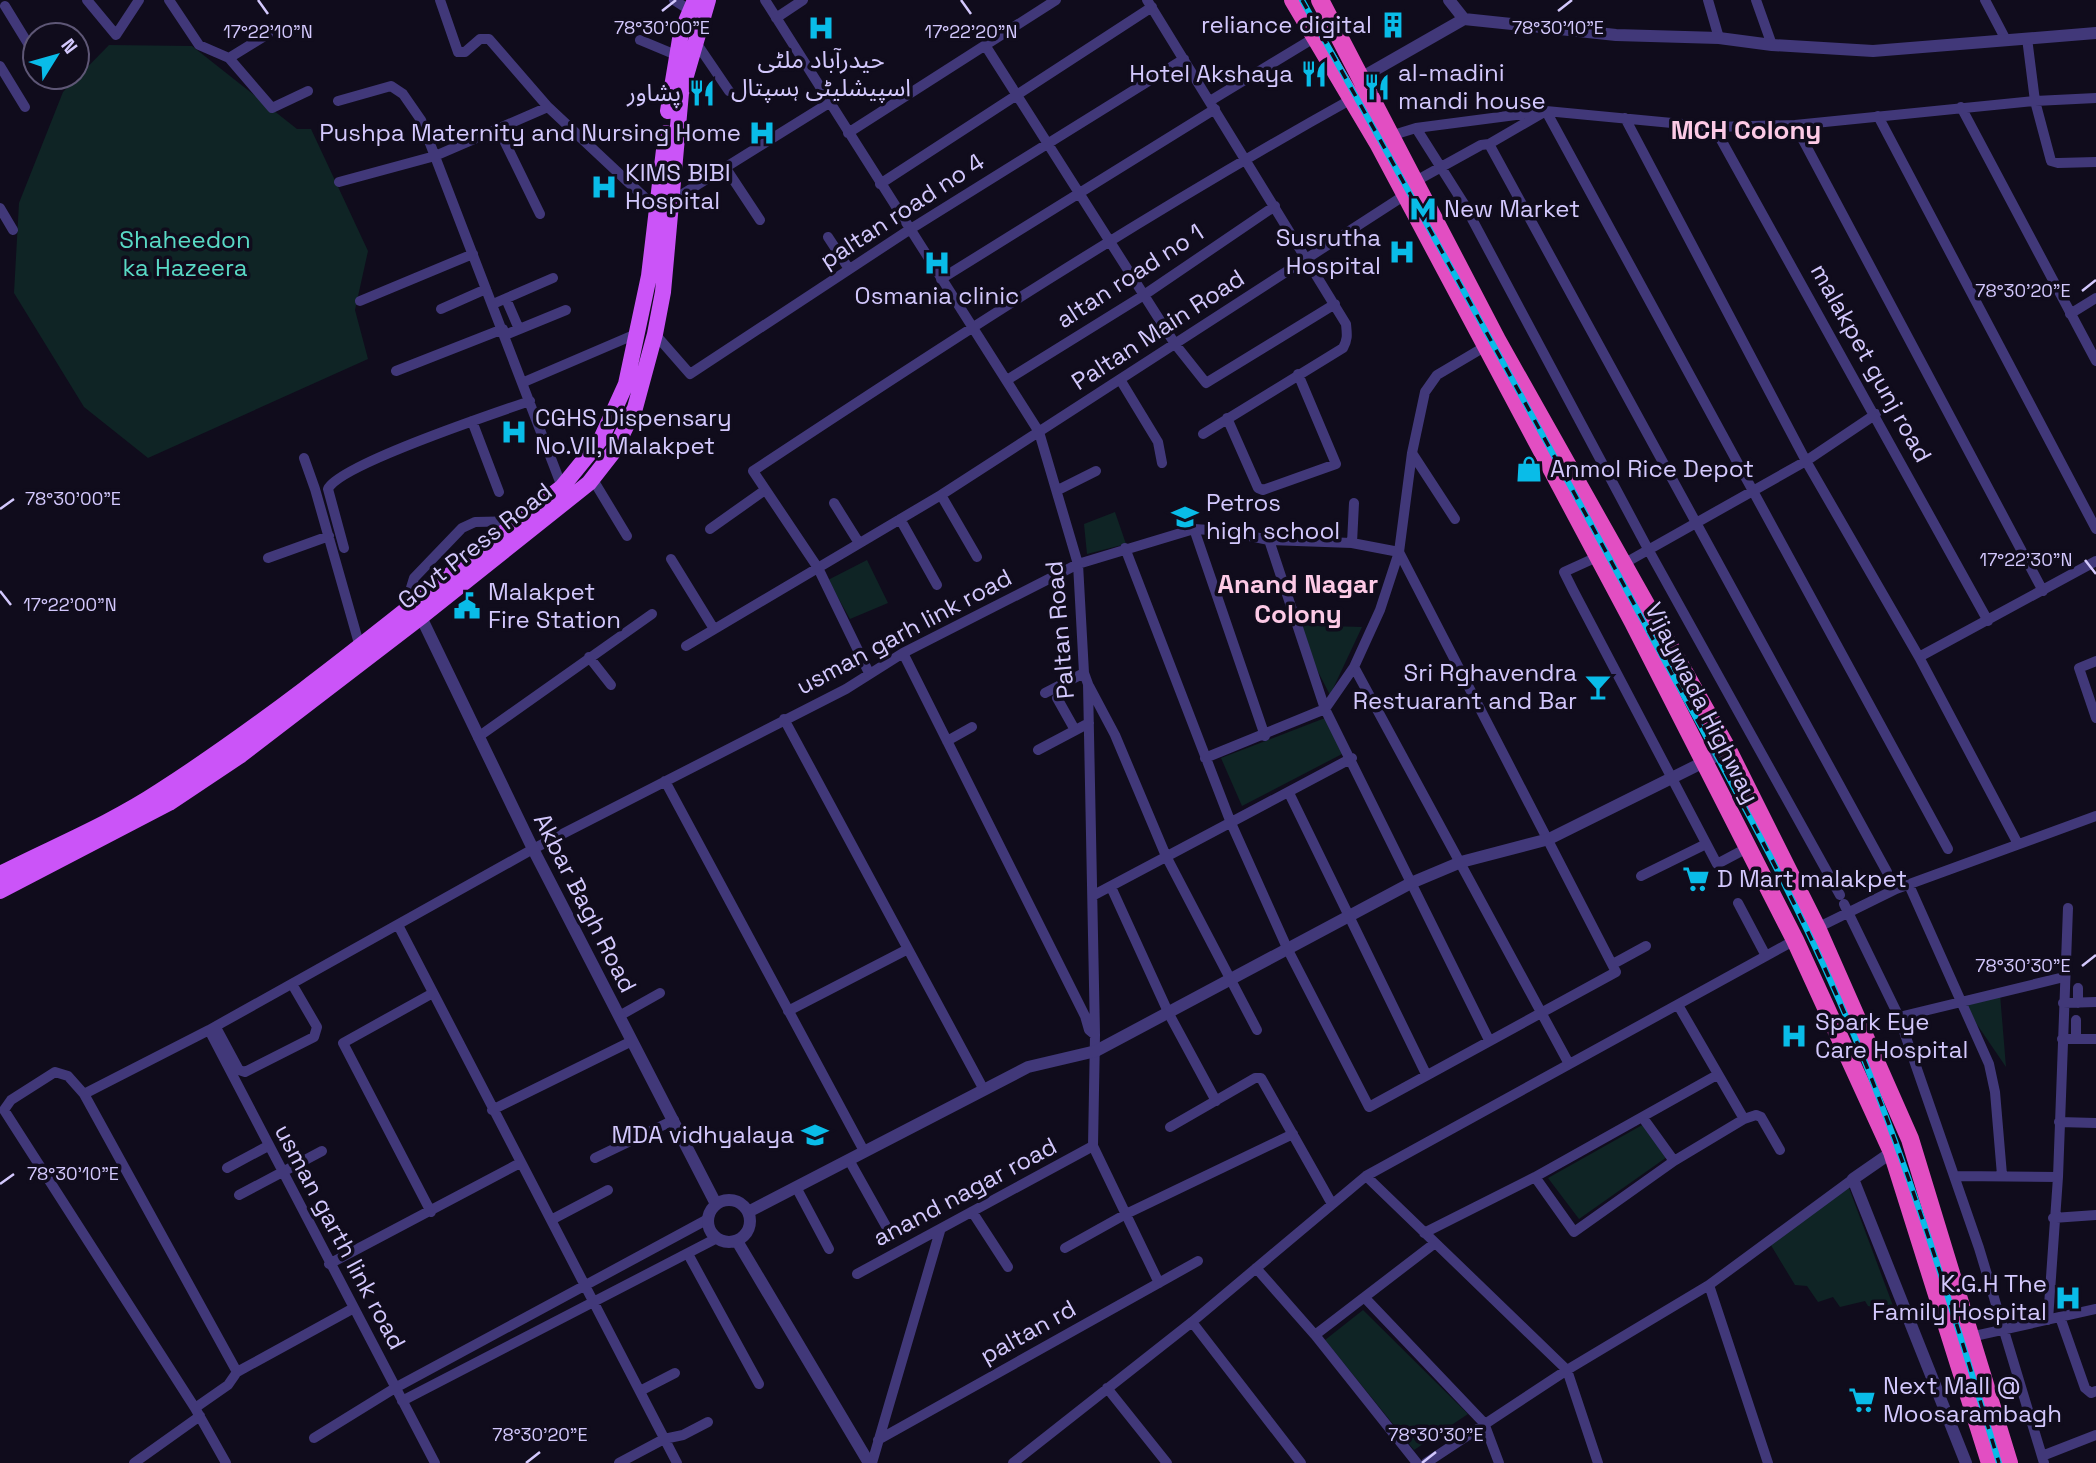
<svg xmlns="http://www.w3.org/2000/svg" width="2096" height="1463" font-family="'Space Grotesk','Noto Sans Arabic',sans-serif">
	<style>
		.green { fill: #0f2425 }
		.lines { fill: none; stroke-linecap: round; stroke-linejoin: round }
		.minor { stroke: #413879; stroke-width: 10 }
		.tertiary { stroke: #413879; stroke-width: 12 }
		.primary { stroke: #cb54f8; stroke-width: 16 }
		.trunk { stroke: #e24ec2; stroke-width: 18 }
		.rail-casing { stroke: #09bce8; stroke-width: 6 }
		.rail { stroke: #100c1c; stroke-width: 3.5; stroke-dasharray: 10; stroke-linecap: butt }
		.ticks { fill: none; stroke: #d3c8fd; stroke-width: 2.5 }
		.labels { text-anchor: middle; stroke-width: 7; stroke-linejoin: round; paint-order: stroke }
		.poi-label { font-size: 24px; fill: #d3c8fd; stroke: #100c1c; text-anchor: start }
		.street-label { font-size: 24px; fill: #d3c8fd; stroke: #100c1c }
		.park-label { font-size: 24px; fill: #59d9c5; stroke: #100c1c }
		.neighbourhood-label { font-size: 26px; font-weight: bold; fill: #fdcae6; stroke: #100c1c }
		.ticks-label { font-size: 18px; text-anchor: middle; fill: #d3c8fd; stroke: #100c1c; stroke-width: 7; stroke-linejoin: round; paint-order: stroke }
	</style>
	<rect width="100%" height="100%" fill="#100c1c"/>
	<path class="green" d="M109,45L192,46L297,129H311L368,251L355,310L368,359L148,458L84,407L14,293L19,203L63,92Z
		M1115,512L1126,544L1087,554L1084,524Z
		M867,560L888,603L850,619L828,580Z
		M1294,625L1362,627L1330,695Z
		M1325,718L1344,753L1242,806L1221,758Z
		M2000,994L2006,1067L1963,1004Z
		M1644,1124L1667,1157L1579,1219L1548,1178Z
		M1849,1188L1895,1311L1868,1306L1865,1301L1840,1307L1833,1297L1818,1302L1807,1286L1795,1285L1769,1242Z
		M1363,1310L1468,1414L1414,1450L1325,1340Z"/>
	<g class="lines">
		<path class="minor" d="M87,0L116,35L139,0
			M169,0L199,45L229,58L272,108L308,91
			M440,0L458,52H465L480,39H489L548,107L658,210
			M674,0L691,11
			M765,0L1039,432L1078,564L1084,673L1088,684L1095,1035L1093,1146L1159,1283
			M1147,0L1346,324C1347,334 1348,339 1343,348L1203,434
			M1708,0L1719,38
			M1756,0L1772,45
			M1985,0L2006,40
			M5,6L35,55
			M776,18L803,0
			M640,40L676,55
			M695,41L729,91
			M985,45L1175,344L1206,383L1335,304
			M229,58L268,34
			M0,66L25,107
			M49,77L50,79
			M2096,98L2035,101L2051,161L2058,163L2096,162
			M338,101L391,86L403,94L421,120L562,487
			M1210,101L1314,38
			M1961,107L2096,361
			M1878,116L2096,529
			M1625,118L1806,461L1919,657L2018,844
			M1795,125L2043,591
			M1714,127L1988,621
			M1416,128L1464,204L1648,549L1840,895
			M499,130L540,214
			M848,133L1056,0
			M1390,136L1416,128L1546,111L1714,127L1795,125L2035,101L2027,38
			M1489,144L1546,111L1948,849
			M725,167L760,220
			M339,182L435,156L548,107
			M1414,182L1481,145L1489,144L1887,872
			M880,184L1152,7
			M673,200L829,103
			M0,208L13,230
			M828,237L849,269
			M941,279L1215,109
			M506,299L519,329
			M360,301L473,254
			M493,304L553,278
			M441,309L486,289
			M2070,314L2096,298
			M655,334L690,374L909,230L1184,59
			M505,335L566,310
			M396,371L503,329
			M1007,380L1144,295L1275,206
			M1121,381L1158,442L1162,463
			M524,382L636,334
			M1227,418L1258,488L1263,490L1336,464L1298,374
			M472,421L499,492
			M1412,453L1455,519
			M304,458L315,489L360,647
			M592,478L627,536
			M1058,490L1096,471
			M941,495L977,557
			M834,503L859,543
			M900,519L937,585
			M710,529L765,490
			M1194,529L1265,736
			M1269,540L1325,709L1489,1040
			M1352,543L1354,503
			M344,548L328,489C339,465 498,412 530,401
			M1125,548L1231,823L1288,950L1369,1107L1616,972L1399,552
			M1597,557L1564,572L1573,590L1717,864L1749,847
			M268,558L329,536
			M671,559L714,629
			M1625,563L1806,461L1876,414
			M409,608L410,591L414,578L462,528L475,522L517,521
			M686,646L941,495L1405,195
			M903,653L1085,1016L1089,1030L1095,1035
			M589,657L611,685
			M1919,657L2096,561
			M2096,661L2079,668L2096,718
			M1354,667L1568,1062
			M869,673L818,568L753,471C948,342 1145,214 1350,100
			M1089,686L1115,735L1166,856L1257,1030
			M1045,693L1084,673
			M1057,698L1075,730
			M784,719L984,1090
			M478,737L652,614
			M947,741L972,727
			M1038,750L1089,723
			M1205,758L1325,709L1354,667L1380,610L1399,552L1412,453L1425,392L1437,375L1486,346
			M665,781L864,1151
			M1289,793L1426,1074
			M1641,876L1706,844
			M1909,885L1989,1064L1995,1092L2002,1175
			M1111,887L1169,1014L1216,1101
			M1094,895L1352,758
			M1738,903L1766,956
			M1844,904L1899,1017L1979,1248L2044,1463
			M398,925L677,1463
			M1817,928L1896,889L2096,816
			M1613,964L1646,946
			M2078,988V1003
			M2063,1003L2096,1002
			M1678,1005L1744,1119L1756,1115L1761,1117L1780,1150
			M788,1011L908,949
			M619,1016L660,993
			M1899,1017L2064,977
			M209,1030L435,1463
			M218,1031L239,1070L245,1072L314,1037L317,1027L292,984
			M2062,1039H2096
			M2076,1039V1020
			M84,1094L68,1076L55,1072L11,1100L4,1110L195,1408L226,1463
			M492,1110L632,1041
			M1643,1118L1674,1161
			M2059,1122L2096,1123
			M1170,1127L1255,1078H1261L1332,1204
			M595,1158L674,1120
			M849,1160L891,1235
			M227,1168L268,1146
			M1366,1176L1567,1370L1598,1463
			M1955,1176L2058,1177
			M1535,1177L1574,1232L1674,1161L1744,1119
			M796,1187L829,1249
			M239,1195L322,1151
			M431,1212L343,1043L433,993
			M973,1213L1008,1267
			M2053,1218L2096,1215
			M551,1220L608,1190
			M1424,1233L1535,1177L1717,1075
			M1065,1248L1126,1214L1293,1134
			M688,1254L759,1384
			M329,1264L520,1163
			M1256,1268L1315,1335L1417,1463
			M857,1274L1093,1146
			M1709,1285L1768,1463
			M1365,1298L1484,1423L1499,1463
			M2060,1317L2085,1388L2091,1393L2096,1391
			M2048,1320L2058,1177L2068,908
			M1192,1322L1301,1463
			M1315,1335L1435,1243
			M1970,1337L2096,1309
			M237,1372L84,1094L209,1030L533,849L846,689L903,653L1078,564L1194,529L1225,531L1269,540L1352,543L1399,552
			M1107,1388L1167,1463
			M640,1391L675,1373
			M402,1401L717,1238
			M195,1408L228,1385L237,1372L352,1309
			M314,1438L395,1388L708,1219
			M878,1440L1198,1261
			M2042,1456L2096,1435
			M134,1463L200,1416
			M619,1463L664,1439L683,1435L708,1422
			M872,1463L940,1231
			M1013,1463L1192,1322L1366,1176L1795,940
			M1426,1463L1567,1370L1709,1285L1853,1179"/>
		<path class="tertiary" d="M1449,0L1464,19
			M1359,79L1464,19L1616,35L1719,38L1772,45L1873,51L2096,33
			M421,617L533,849L716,1204
			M1892,1152L1853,1179L1966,1463
			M708 1221a21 21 0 1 1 42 0a21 21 0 1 1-42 0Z
			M748,1212L1028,1067L1096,1051L1411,883L1461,862L1549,839L1728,750
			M737,1241L869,1463"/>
		<path class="primary" d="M668,111L681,33L695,0
			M0,874C53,847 110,824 160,791C301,700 429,589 562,487L601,439L626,384L649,276L666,133
			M0,891L169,803L241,755L421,617L589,483L614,451L635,408L655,334L663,292L681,93L708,0"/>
		<path class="trunk" d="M1293,0L1379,145L1633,622L1795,940L1892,1152L1990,1463
			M1320,0L1497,340L1728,750L1817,928L1910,1139L2009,1463"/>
		<g class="rail-casing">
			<path id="rail" d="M1302,0C1419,209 1535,419 1648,630C1714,752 1784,873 1839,1000C1904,1149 1952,1307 1999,1463"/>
		</g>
		<use href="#rail" class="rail"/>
	</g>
	<path class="ticks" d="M258,0L268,14M961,0L971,14M662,11L676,0M1558,11L1572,0M2082,291L2096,280M0,509L14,499M2085,560L2096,574M0,591L11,605M2082,966L2096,955M0,1184L14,1174M526,1463L540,1452M1422,1463L1436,1452"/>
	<defs>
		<g id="building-bare" transform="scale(2.1)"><path d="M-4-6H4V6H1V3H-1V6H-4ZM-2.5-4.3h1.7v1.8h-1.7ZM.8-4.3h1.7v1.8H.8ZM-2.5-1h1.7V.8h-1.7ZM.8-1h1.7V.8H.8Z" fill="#09bce8" stroke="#100c1c" stroke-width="2.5" paint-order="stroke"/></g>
		<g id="hospital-bare" transform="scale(2.1)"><path d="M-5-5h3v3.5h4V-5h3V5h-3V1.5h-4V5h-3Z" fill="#09bce8" stroke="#100c1c" stroke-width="2.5" paint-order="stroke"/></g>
		<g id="restaurant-bare" transform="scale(2.1)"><path d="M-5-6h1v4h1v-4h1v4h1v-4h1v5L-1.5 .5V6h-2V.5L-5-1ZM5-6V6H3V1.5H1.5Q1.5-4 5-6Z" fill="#09bce8" stroke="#100c1c" stroke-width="2.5" paint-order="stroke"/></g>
		<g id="metro-bare" transform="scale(2.1)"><path d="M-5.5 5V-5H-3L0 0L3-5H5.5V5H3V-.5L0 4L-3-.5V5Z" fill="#09bce8" stroke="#100c1c" stroke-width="2.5" paint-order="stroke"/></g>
		<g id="shop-bare" transform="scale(2.1)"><path d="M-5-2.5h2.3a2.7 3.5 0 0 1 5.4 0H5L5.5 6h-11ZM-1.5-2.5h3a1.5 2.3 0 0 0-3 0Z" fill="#09bce8" stroke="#100c1c" stroke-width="2.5" paint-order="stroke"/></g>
		<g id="school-bare" transform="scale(2.1)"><path d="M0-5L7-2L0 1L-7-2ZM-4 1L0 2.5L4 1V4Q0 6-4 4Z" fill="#09bce8" stroke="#100c1c" stroke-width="2.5" paint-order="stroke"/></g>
		<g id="civic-bare" transform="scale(2.1)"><path d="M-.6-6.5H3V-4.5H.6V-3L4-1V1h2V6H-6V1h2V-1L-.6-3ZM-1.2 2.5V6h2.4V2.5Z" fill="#09bce8" stroke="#100c1c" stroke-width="2.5" paint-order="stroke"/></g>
		<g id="bar-bare" transform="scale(2.1)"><path d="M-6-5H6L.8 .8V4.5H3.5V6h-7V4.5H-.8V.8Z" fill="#09bce8" stroke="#100c1c" stroke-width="2.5" paint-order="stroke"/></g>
		<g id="supermarket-bare" transform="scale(2.1)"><path d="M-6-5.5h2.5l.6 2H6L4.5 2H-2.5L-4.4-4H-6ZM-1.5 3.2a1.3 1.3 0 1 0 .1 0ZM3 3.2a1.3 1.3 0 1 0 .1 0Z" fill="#09bce8" stroke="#100c1c" stroke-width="2.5" paint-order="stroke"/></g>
	</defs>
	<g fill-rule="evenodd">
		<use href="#building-bare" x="1393" y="25"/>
		<use href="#hospital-bare" x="821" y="28"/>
		<use href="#restaurant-bare" x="1314" y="74"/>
		<use href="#restaurant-bare" x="1377" y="87"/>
		<use href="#restaurant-bare" x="702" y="93"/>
		<use href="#hospital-bare" x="762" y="133"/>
		<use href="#hospital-bare" x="604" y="187"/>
		<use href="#metro-bare" x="1423" y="209"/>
		<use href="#hospital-bare" x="1402" y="252"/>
		<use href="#hospital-bare" x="937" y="263"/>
		<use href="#hospital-bare" x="514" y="432"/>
		<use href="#shop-bare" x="1529" y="469"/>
		<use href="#school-bare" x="1185" y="517"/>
		<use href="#civic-bare" x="467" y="606"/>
		<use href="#bar-bare" x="1598" y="687"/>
		<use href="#supermarket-bare" x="1696" y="879"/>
		<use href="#hospital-bare" x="1794" y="1036"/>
		<use href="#school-bare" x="815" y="1135"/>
		<use href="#hospital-bare" x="2068" y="1298"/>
		<use href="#supermarket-bare" x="1862" y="1400"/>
	</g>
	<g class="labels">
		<g class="poi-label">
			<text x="1372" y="33" text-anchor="end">reliance digital</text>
			<text x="821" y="68" text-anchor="middle">حیدرآباد ملٹی<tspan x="821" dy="28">اسپیشلیٹی ہسپتال</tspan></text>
			<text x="1398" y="81">al-madini<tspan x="1398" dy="28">mandi house</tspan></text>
			<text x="1293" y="82" text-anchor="end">Hotel Akshaya</text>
			<text x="681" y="101" text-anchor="end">پشاور</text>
			<text x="741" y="141" text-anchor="end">Pushpa Maternity and Nursing Home</text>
			<text x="625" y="181">KIMS BIBI<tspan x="625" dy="28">Hospital</tspan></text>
			<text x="1444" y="217">New Market</text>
			<text x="1381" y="246" text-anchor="end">Susrutha<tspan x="1381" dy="28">Hospital</tspan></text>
			<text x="937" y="304" text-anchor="middle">Osmania clinic</text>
			<text x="535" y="426">CGHS Dispensary<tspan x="535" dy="28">No.VII, Malakpet</tspan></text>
			<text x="1550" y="477">Anmol Rice Depot</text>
			<text x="1206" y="511">Petros<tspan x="1206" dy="28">high school</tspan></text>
			<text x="488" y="600">Malakpet<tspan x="488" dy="28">Fire Station</tspan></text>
			<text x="1577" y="681" text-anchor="end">Sri Rghavendra<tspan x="1577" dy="28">Restuarant and Bar</tspan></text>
			<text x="1717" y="887">D Mart malakpet</text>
			<text x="1815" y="1030">Spark Eye<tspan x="1815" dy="28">Care Hospital</tspan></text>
			<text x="794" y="1143" text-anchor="end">MDA vidhyalaya</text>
			<text x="2047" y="1292" text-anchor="end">K.G.H The<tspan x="2047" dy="28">Family Hospital</tspan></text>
			<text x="1883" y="1394">Next Mall @<tspan x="1883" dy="28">Moosarambagh</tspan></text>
		</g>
		<g class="street-label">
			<text transform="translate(902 211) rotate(-33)" y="8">paltan road no 4</text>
			<text transform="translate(1130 276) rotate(-33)" y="8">altan road no 1</text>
			<text transform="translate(1158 330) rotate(-33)" y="8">Paltan Main Road</text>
			<text transform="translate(1871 363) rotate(61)" y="8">malakpet gunj road</text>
			<text transform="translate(475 546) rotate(-38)" y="8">Govt Press Road</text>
			<text transform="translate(1060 630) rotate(-95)" y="8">Paltan Road</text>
			<text transform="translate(904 632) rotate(-28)" y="8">usman garh link road</text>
			<text transform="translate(1702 703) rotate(63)" y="8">Vijaywada Highway</text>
			<text transform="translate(585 903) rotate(63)" y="8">Akbar Bagh Road</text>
			<text transform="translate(965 1192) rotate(-28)" y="8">anand nagar road</text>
			<text transform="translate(340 1237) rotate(62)" y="8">usman garth link road</text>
			<text transform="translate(1028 1332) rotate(-29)" y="8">paltan rd</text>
		</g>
		<g class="park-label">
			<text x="185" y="248">Shaheedon<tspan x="185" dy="28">ka Hazeera</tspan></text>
		</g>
		<g class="neighbourhood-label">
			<text x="1746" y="139">MCH Colony</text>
			<text x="1298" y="593">Anand Nagar<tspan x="1298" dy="30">Colony</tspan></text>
		</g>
	</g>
	<g class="ticks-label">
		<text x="662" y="34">78°30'00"E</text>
		<text x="1558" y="34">78°30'10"E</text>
		<text x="268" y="38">17°22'10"N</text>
		<text x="971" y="38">17°22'20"N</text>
		<text x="2023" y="297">78°30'20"E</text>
		<text x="73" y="505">78°30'00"E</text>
		<text x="2026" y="566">17°22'30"N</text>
		<text x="70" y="611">17°22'00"N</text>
		<text x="2023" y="972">78°30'30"E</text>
		<text x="73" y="1180">78°30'10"E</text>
		<text x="540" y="1441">78°30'20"E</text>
		<text x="1436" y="1441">78°30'30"E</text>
	</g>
	<g transform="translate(56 56) rotate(53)"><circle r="33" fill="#100c1c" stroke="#5e5776" stroke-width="2"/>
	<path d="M0-5L12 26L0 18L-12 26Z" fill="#09bce8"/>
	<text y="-10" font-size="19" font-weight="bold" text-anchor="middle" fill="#d3c8fd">N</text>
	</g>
</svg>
